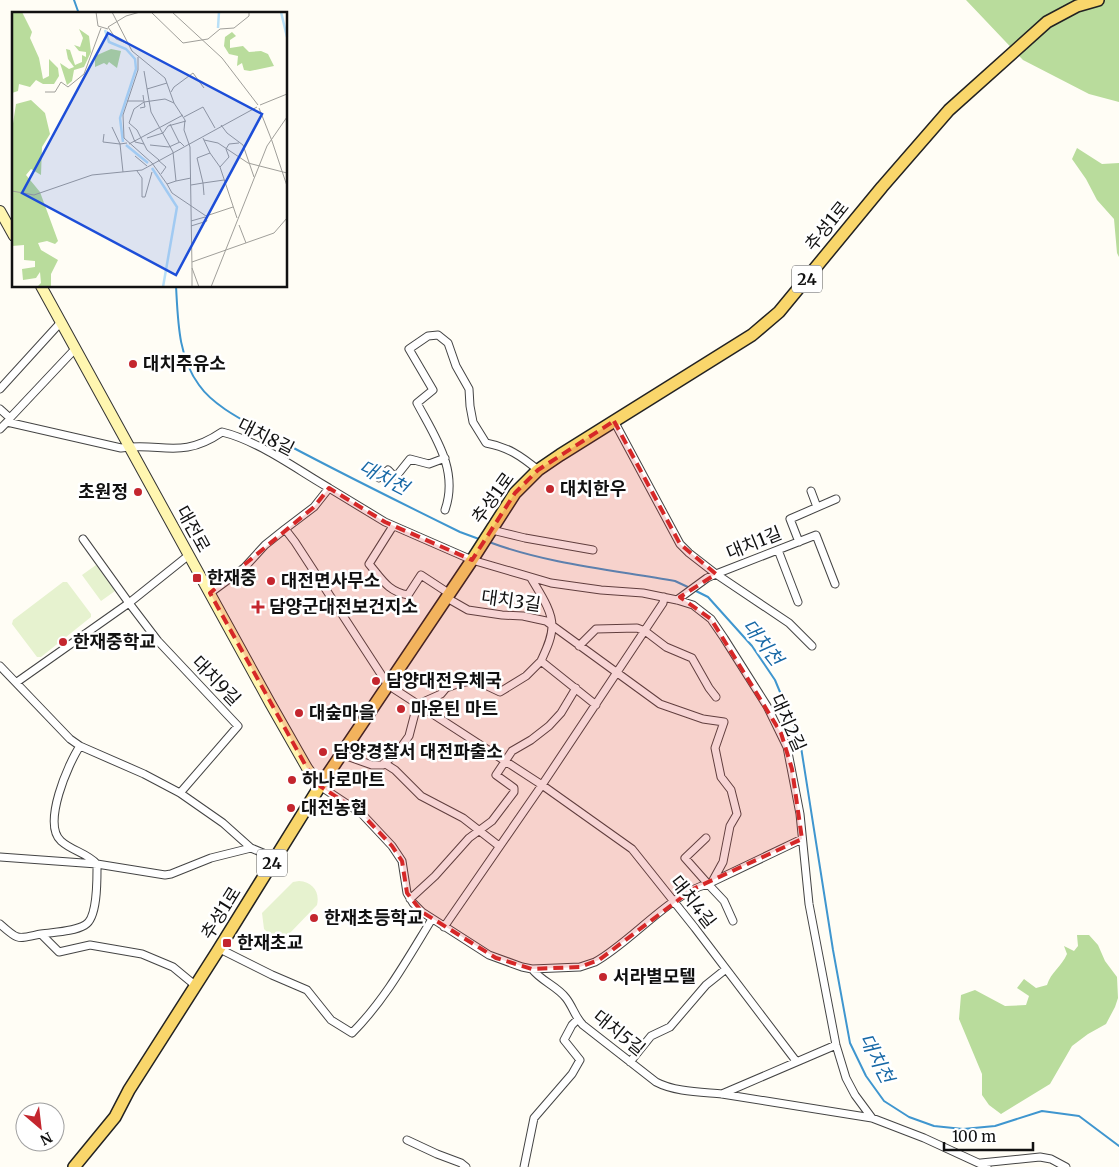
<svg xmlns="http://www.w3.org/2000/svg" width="1119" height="1167" font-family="Merriweather,'Noto Sans KR',serif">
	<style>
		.forest { fill: #b9dc9c }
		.pitch { fill: #e6f2cf }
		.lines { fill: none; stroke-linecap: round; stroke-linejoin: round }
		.stream { stroke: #3f96cf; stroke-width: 2 }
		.street-casing { stroke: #444; stroke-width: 9 }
		.secondary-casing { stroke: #333; stroke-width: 12 }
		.primary-casing { stroke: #222; stroke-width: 14 }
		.street { stroke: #fff; stroke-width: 7 }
		.secondary { stroke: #fff6b0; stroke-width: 10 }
		.primary { stroke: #f9d66b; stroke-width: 11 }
		.marked { fill: #d62828; fill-opacity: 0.2; stroke: #d62828; stroke-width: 4; stroke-dasharray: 10 6; stroke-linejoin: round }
		.poi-dot { fill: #c4262e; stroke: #fff; stroke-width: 2 }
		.labels { text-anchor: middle; stroke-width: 5; stroke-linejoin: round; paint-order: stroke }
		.shield { fill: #fff; stroke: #585858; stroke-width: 1 }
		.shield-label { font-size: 16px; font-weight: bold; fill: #111 }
		.street-label { font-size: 18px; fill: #111; stroke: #fff }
		.poi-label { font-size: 18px; font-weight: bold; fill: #111; stroke: #fff; text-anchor: start }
		.water-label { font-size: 19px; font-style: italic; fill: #1768a6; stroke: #fff }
		.inset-river { fill: none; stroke: #b9e0f7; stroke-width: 2.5 }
		.inset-road { fill: none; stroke: #a09f9a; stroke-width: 1 }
		.view { fill: #1d4ed8; fill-opacity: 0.15; stroke: #1d4ed8; stroke-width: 2.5 }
		.inset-edge { fill: none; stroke: #111; stroke-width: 2.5 }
	</style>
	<rect width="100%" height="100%" fill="#fffdf5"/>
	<path class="forest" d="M966,0H1119V102L1089,94L1023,60Z
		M1077,148L1102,164L1119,163V257L1117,253L1114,219L1097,200L1086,179L1072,159Z
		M1077,935H1089L1098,945L1105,961L1117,977L1118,998L1115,1007L1106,1024L1088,1034L1072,1046L1050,1084L1001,1114L989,1105L982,1095V1074L959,1019L961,995L975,990L1005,1006L1026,1005L1029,996L1017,988L1024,979L1036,988L1047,985C1051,972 1062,966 1067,954L1064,946L1074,951L1078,946Z"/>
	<path class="pitch" d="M96,565L115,591L101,601L82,575Z
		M63,582H67L91,614V617L41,657H37L12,624L13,620Z
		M299,881C313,882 320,892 317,905L288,935C278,937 271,937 264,929L262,913L293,882Z"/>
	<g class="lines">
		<path class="stream" d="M74,0L79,14
			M176,286C178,320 178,357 199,385C215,408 249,423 273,437C334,470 397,501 460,532L479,539
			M489,542C548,564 613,570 675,581L690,588
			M694,590L708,597L752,646L775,680L792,721L801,747L833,950L850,1043L866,1076L884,1101L909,1117L934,1126L963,1129L995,1126L1042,1111L1079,1116L1119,1146"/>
		<g class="street-casing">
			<path id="street" d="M0,389L61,322
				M0,409L10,418L76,348
				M614,421L680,544L689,553L716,574L816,535L835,584
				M0,429L7,422L121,448C162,442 181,460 222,432C259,441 296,469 329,488L314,507L285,529L295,542L388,685L542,785L632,849L695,928L796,1061
				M379,478L388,470L394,476L398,474L410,459L429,464L445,458
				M329,488L385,522L472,560L551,583L601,590L643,593L677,600L693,605L711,619L724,638L767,706L787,747L800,814L809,904L836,1045L846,1078L855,1095L872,1118
				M811,491L817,507
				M445,510C459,470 435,437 417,403L433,390L409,349L428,336L438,335L448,343L456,366L469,389L470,406L473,422L486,443C508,447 521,456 538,470
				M393,526L369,564C382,579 387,591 408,595L421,575L450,594
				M492,530L525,538L593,550
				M799,542L790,519L836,499
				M778,550L798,602
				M189,555L129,603L158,641L238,726L180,793L223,823L251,848L275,858
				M531,578C539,592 552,610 552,626C552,638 546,650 541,661L596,705
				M210,593L244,568L265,545L285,529
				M447,598L468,610L502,615L523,616L546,621L660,704L703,719L724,722L715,748L721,777L731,790L737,814L730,826L723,862L712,882L708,884L724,901L733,921
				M677,600L707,578L716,574L789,623L812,646
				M579,646L596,629L637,628L645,631L666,647L692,658L709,688L716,697
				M0,666L70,739L80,746
				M17,682L129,603L83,539
				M341,754L372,765H383L399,750L409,736L415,713L419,705L423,702L441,694L446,688L460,683L471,681L481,683L500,692L526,676L541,661
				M384,763L395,770L421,796L463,818L499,846
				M320,786L362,814L392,846L402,861L407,893L413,903L422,912L489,955L522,967L532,969C541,981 557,986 566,998C573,1007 575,1017 583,1025L656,1082C675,1092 701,1092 722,1094L872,1118L924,1138L987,1167
				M0,857L97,864L165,875L171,874L211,858L251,848
				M712,882L802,839
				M410,899L435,876L469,838L492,821L514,792V788L496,775L512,751L531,740L549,726L561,713L576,688
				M0,924C19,941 17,939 41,934L59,952L90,945L142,954L173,967L196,986
				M444,927L542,785L663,603L664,597
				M41,934C54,932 73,932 85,925C98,918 97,878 97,864C87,853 72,851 61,841C42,824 68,764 80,746L144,774L180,793
				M220,949L272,975L307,990L331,1020L352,1033C385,1000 408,958 432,919
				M532,969L580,967L595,962C630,943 671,893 708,884L685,858L706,838
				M630,1062L651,1036L670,1027L706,985L726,969
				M722,1094L836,1045
				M407,1140L437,1154L461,1163L466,1167
				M981,1163L1040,1157L1051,1159L1066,1167
				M524,1167L534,1118L572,1074L580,1060L564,1040L572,1025L578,1019"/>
		</g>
		<g class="secondary-casing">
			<path id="secondary" d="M0,211L14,236
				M41,286L270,703L307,768L320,786"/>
		</g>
		<g class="primary-casing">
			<path id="primary" d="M74,1167L115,1117L129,1090L217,952L320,786L472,560L515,493L538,470L560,455L752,335L779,312L882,187L949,110L1047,22L1077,6L1098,0"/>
		</g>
		<use href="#street" class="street"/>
		<use href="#secondary" class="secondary"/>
		<use href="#primary" class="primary"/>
	</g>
	<path class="marked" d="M614,421L680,544L716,574L680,597L711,619L781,733L792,769L802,839L693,889L599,960L580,967L532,969L496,958L422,912L407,893L402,861L392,846L362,814L320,786L307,768L210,593L314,507L329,488L385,522L472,560L515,493L538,470Z"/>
	<g class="poi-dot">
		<circle cx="133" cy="364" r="5"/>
		<circle cx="550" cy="489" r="5"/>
		<circle cx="138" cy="492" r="5"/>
		<rect x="192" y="573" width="10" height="10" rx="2.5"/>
		<circle cx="271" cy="581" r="5"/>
		<path d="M255.5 599.5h5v5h5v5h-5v5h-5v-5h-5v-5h5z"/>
		<circle cx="63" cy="642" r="5"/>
		<circle cx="376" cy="681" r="5"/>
		<circle cx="401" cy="709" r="5"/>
		<circle cx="299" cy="713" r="5"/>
		<circle cx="323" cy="752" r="5"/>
		<circle cx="292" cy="780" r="5"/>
		<circle cx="291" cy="808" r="5"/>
		<circle cx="314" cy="918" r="5"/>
		<rect x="222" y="938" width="10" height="10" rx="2.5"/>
		<circle cx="603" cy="977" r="5"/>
	</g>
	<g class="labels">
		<g class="shield">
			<rect x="792" y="265.5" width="30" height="27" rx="4"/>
			<rect x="257" y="849.5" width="30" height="27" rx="4"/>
		</g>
		<g class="shield-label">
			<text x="807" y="285">24</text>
			<text x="272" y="869">24</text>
		</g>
		<g class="street-label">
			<text transform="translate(827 226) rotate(-51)" y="6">추성1로</text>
			<text transform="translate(266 437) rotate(27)" y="6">대치8길</text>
			<text transform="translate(493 498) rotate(-54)" y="6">추성1로</text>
			<text transform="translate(193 529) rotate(61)" y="6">대전로</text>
			<text transform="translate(754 543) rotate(-22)" y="6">대치1길</text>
			<text transform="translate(511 601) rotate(8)" y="6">대치3길</text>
			<text transform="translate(216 681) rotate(46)" y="6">대치9길</text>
			<text transform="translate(788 723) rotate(66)" y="6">대치2길</text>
			<text transform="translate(693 902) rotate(52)" y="6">대치4길</text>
			<text transform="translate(221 913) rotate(-58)" y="6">추성1로</text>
			<text transform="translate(619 1033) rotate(39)" y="6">대치5길</text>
		</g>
		<g class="poi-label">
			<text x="143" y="370">대치주유소</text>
			<text x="560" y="495">대치한우</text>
			<text x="128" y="498" text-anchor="end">초원정</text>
			<text x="207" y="584">한재중</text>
			<text x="281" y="587">대전면사무소</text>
			<text x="269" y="613">담양군대전보건지소</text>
			<text x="73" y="648">한재중학교</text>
			<text x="386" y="687">담양대전우체국</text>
			<text x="411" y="715">마운틴 마트</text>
			<text x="309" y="719">대숲마을</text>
			<text x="333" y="758">담양경찰서 대전파출소</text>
			<text x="302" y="786">하나로마트</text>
			<text x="301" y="814">대전농협</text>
			<text x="324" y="924">한재초등학교</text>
			<text x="237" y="949">한재초교</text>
			<text x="613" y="983">서라별모텔</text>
		</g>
		<g class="water-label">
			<text transform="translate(384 477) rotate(27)" y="7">대치천</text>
			<text transform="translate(763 642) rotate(52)" y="7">대치천</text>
			<text transform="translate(877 1058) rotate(63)" y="7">대치천</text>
		</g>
	</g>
	<g transform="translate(12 12)">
		<rect width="275" height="275" fill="#fffdf5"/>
		<path d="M0,0H10L20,20L18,26L27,46L31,67L37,64V47L46,56L47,64L42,72H31L24,68L18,75L7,72L6,79L0,81ZM67,17L77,24L79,40L72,55L62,58L60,69L55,73L48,51L57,57L62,55L56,47L54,37L58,38L63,53L70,50V43L74,45V40L67,39L62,33L68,35L71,26ZM220,20L224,24L218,28V36L231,34L237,40L249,39L256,42L262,54L238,59L232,58L230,51L225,54L226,44L217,42L212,34L213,25ZM99,37L109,39L105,56L97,50L95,53L92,51L83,55V44ZM19,88L33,101L38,122L30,135L29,163L19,157L14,163L28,180L46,229L43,232L35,229L26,231L29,238L46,248L39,262V275H25L29,271L28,260L24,266L11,268L10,257L23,255V249L12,248V233L0,234V118L4,92Z" fill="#b9dc9c"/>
		<path class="inset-river" d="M269,0L275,25M206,16L207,0M93,18L97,30L114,37L123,47L124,57L108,106L111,130M114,133L136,151M140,156L165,195L151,275"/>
		<path class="inset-road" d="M84,0L86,14L96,17M100,0L120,39L153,66L162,91L173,108L172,118L178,135L180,256L187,275M139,0L171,31L196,27L208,17L222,16L237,4V0M160,0L210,46L246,93M114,31L104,27L96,15L114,4L128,0M126,45V58L111,103L112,126L140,151L155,172M132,59L139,100L161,140L164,169L155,172L160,181L194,204L221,195M135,77L155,71M33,80H43L49,70L56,75L72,62L89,16M159,80L162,75L181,61L192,76M131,83L132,90L122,97L117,111L125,118L135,138L147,148M115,89H131M248,93L275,82M128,96L133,95L132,90L153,87L162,91M247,96L260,129M172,105L191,95L203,116M158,112L167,130M209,113L215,121L231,133L242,165M100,115L108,132L115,131M117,115L123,130L132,132M92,122L91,130L108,132L111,160M135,126L151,121L156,114L174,109M192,128L206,131L236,151L275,161M260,129L275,174M117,132L171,103M138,133L157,135L168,130L172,134M198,141L208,155L217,145L214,137L217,132L227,131M123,144L135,154M146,148L154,155L149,162M208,155L225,206M125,159L130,166V185H133L140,160M164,169L179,166M179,173L191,171L185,146L198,141L191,126M0,179L22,183L80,163L130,158L245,95M192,183L191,171L212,168M179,209L193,205L195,209L179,214M227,213L234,231M180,250L262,221L275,206M180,256V275M199,275L255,134L275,105"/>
		<path class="view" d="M96,21L250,102L164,263L10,181Z"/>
		<rect width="275" height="275" class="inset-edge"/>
	</g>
	<g transform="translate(40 1127) rotate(152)"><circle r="24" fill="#ffffff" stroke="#a0a0a0"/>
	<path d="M0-4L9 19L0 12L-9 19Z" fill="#c4262e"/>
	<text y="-8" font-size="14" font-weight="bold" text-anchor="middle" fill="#111111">N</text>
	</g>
	<path d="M944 1142v8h89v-8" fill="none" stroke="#111111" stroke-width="2.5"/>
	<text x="952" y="1142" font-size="15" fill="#111111" stroke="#ffffff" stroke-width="4" paint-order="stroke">100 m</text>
</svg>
